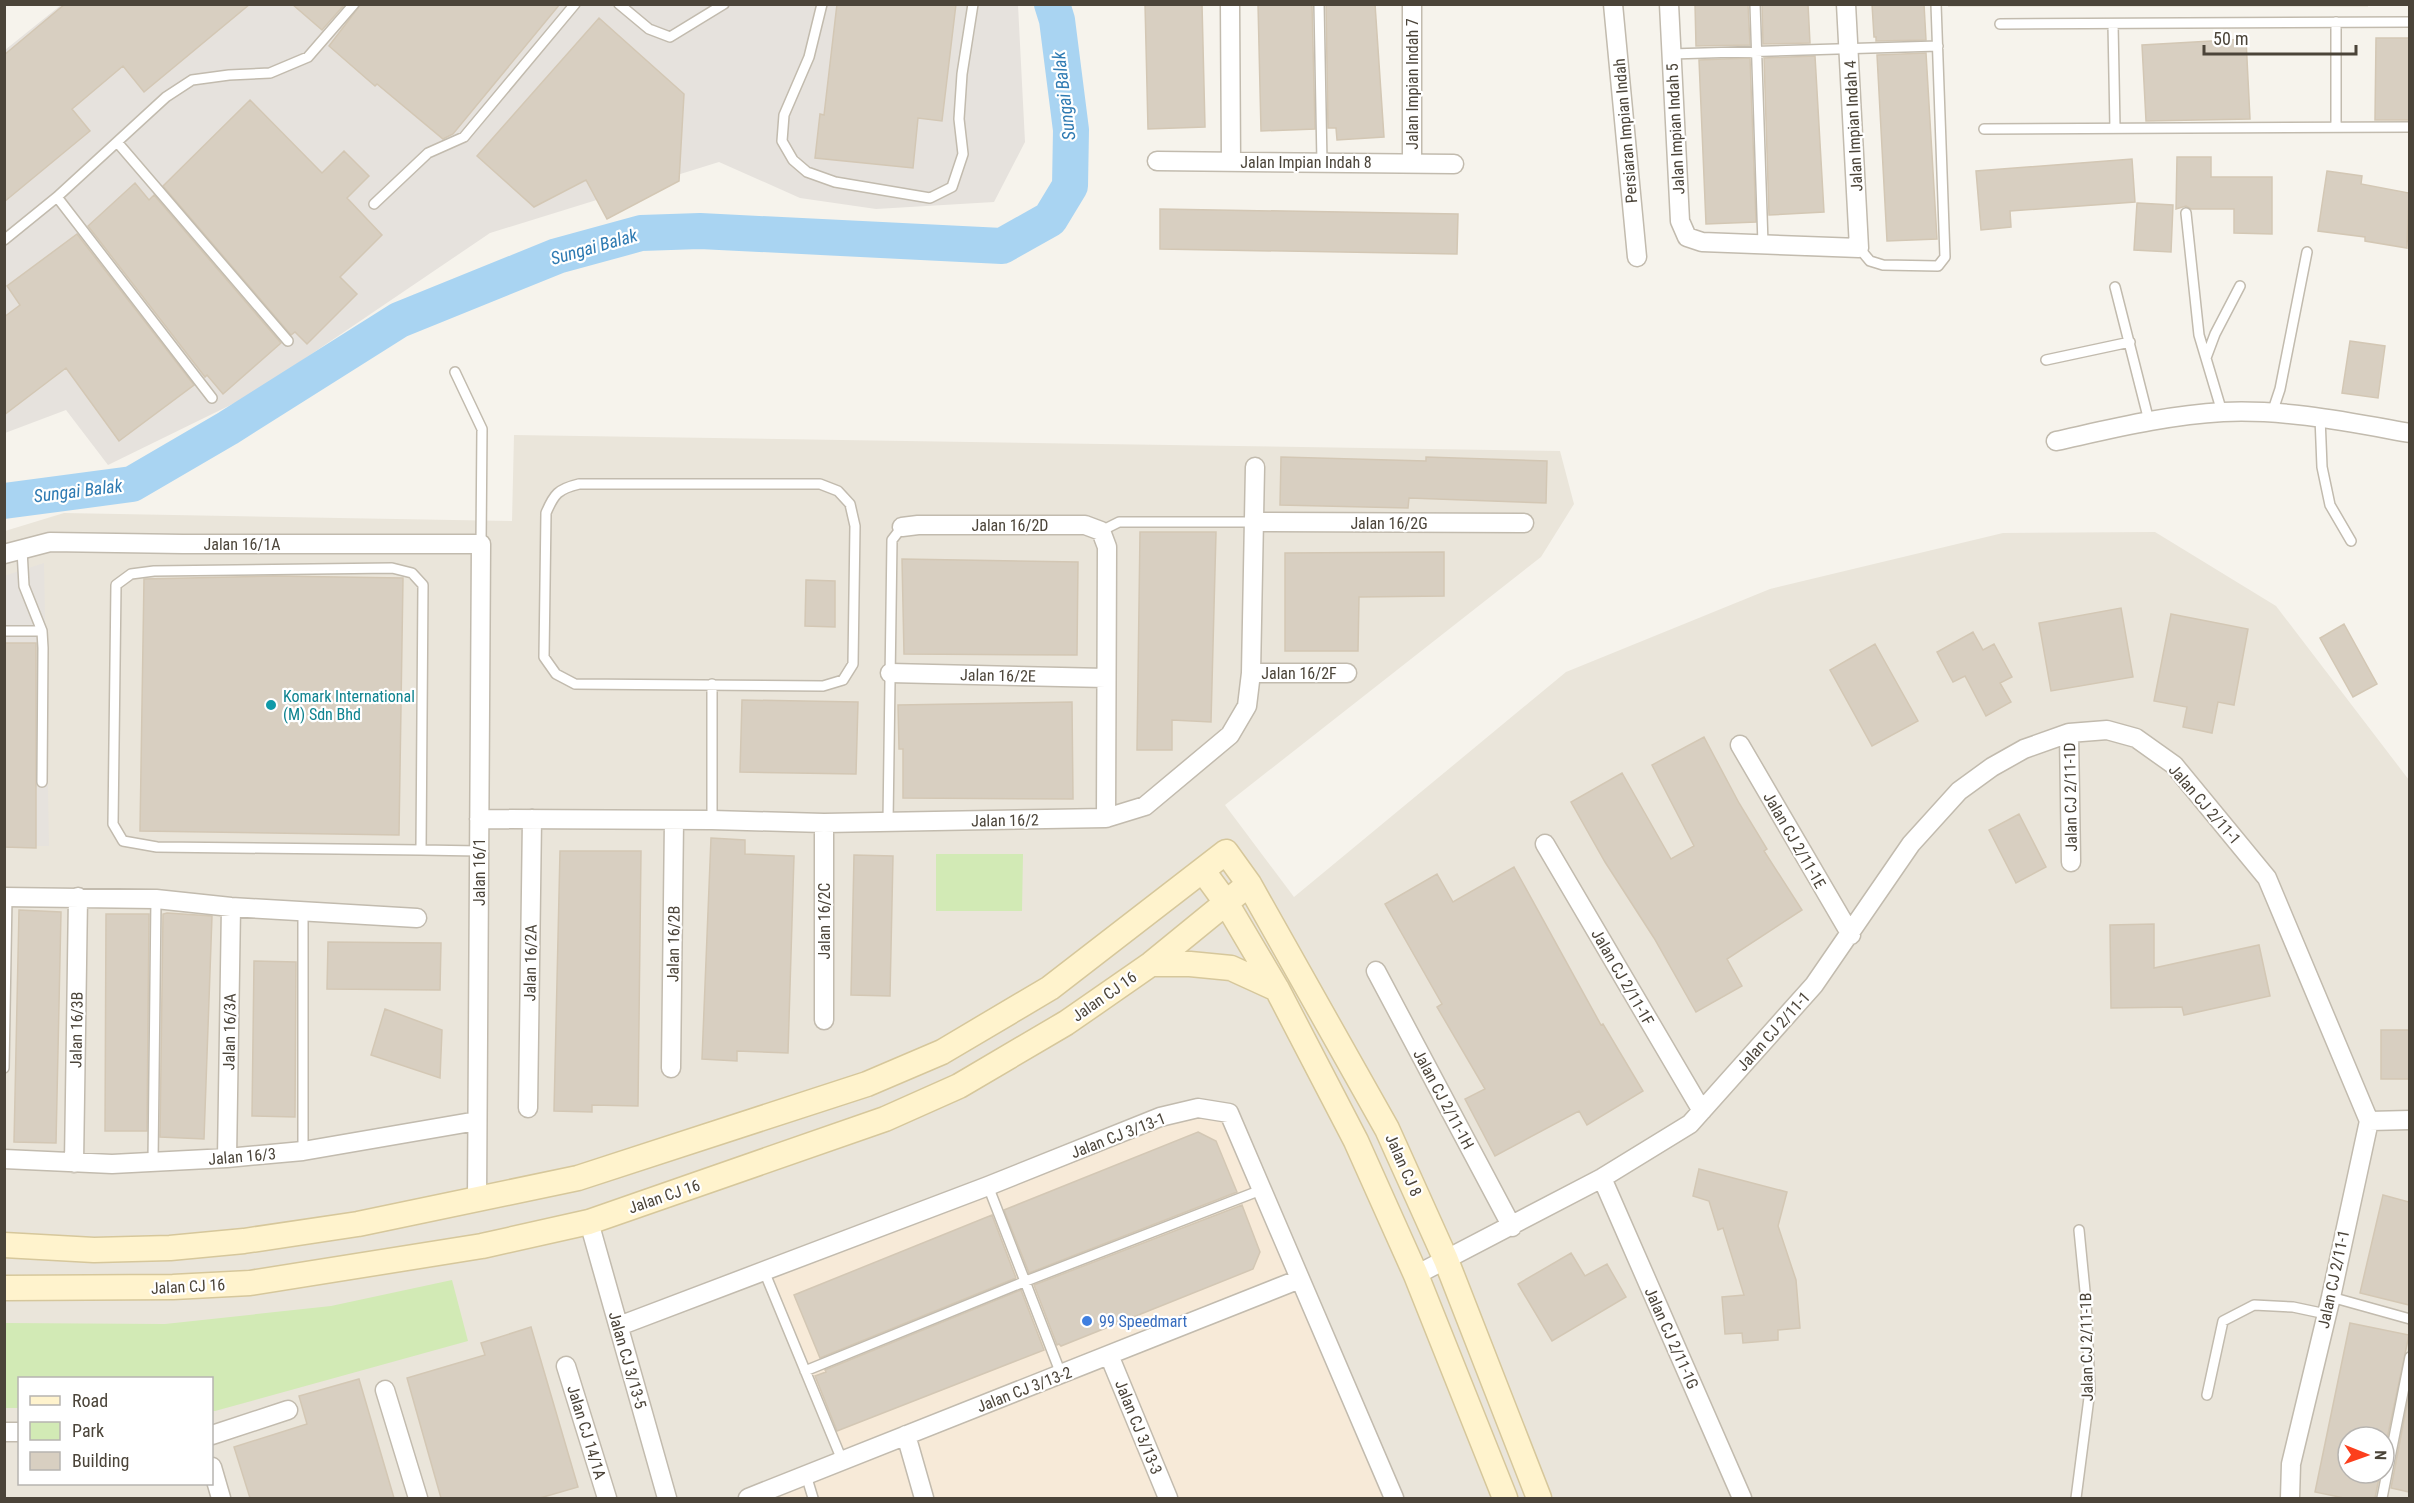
<svg xmlns="http://www.w3.org/2000/svg" width="2414" height="1503" font-family="'Roboto Condensed',sans-serif">
	<style>
		.residential { fill: #eae5da; fill-rule: evenodd }
		.commercial { fill: #f7ead8 }
		.industrial { fill: #e6e2dd }
		.green { fill: #d2eab5 }
		.lines { fill: none; stroke-linecap: round; stroke-linejoin: round }
		.river { stroke: #a9d4f2; stroke-width: 36 }
		.building { fill: #d8cfc1; stroke: #d3c7b4; stroke-width: 1.5 }
		.lane-casing { stroke: #c2bbae; stroke-width: 12 }
		.street-casing { stroke: #c2bbae; stroke-width: 21 }
		.secondary-casing { stroke: #d6c79b; stroke-width: 27 }
		.lane { stroke: #fff; stroke-width: 9 }
		.street { stroke: #fff; stroke-width: 18 }
		.secondary { stroke: #fff3cd; stroke-width: 24 }
		.culture-dot { fill: #0f9aa8; stroke: #fff; stroke-width: 2 }
		.shop-dot { fill: #3f7fe0; stroke: #fff; stroke-width: 2 }
		.labels { text-anchor: middle; stroke-width: 4.5; stroke-linejoin: round; paint-order: stroke }
		.street-label { font-size: 16px; fill: #4b4439; stroke: #fff }
		.culture-label { font-size: 16px; fill: #0d838f; stroke: #fff; text-anchor: start }
		.shop-label { font-size: 16px; fill: #366cbe; stroke: #fff; text-anchor: start }
		.water-label { font-size: 18px; font-style: italic; fill: #2e7ab2; stroke: #fff }
	</style>
	<rect width="100%" height="100%" fill="#f6f3ec"/>
	<path class="residential" d="M2368,4V7H1948V5Z
		M514,435L1560,451L1574,504L1541,557L1225,805L1294,897L1566,672L1770,589L2003,533L2155,532L2276,606L2409,780V1498H5V531L64,513L512,521ZM20,1378H212V1484H20ZM2348,1437H2384V1473H2348Z"/>
	<path class="commercial" d="M1198,1117L1223,1121L1385,1498H770L850,1465L771,1276L1163,1126Z"/>
	<path class="industrial" d="M61,5H1018L1025,142L994,202L876,209L800,198L719,162L490,233L251,395L108,465L66,410L5,433V50Z
		M44,563L49,846H5L4,576Z"/>
	<path class="green" d="M936,854H1023L1022,911H936Z
		M452,1280L468,1341L215,1411H212V1378H20L19,1408H5V1323L165,1324L331,1306Z"/>
	<g class="lines">
		<path class="river" d="M4,501L132,484L228,428L399,320L557,256L641,233L700,231L1002,246L1050,219L1070,186L1071,130L1057,20L1052,4"/>
	</g>
	<path class="building" d="M65,4H250L144,92L123,66L72,109L90,131L4,202V55Z
		M292,4H345L322,30Z
		M361,4H560L453,134L443,139L377,84L375,86L329,46Z
		M837,4H956L942,121L918,118L913,168L815,158L820,114L824,115Z
		M1145,4H1202L1205,127L1148,129Z
		M1258,4H1312L1315,129L1261,131Z
		M1326,4H1375L1384,137L1337,140L1336,128H1328Z
		M1695,4H1748L1750,45L1696,46Z
		M1762,4H1808L1810,43L1763,44Z
		M1872,4H1924L1926,40L1876,41V37H1874Z
		M599,18L684,94L679,181L607,219L586,180L534,207L477,156Z
		M2376,38H2409V120H2375Z
		M2246,39L2250,119L2146,121L2142,45Z
		M1926,53L1937,239L1887,241L1877,55Z
		M1815,56L1824,212L1769,215L1764,58Z
		M1750,58L1756,222L1706,224L1699,60Z
		M250,100L322,173L344,151L369,176L347,198L382,235L340,277L357,294L307,344L295,332L291,335L163,186Z
		M2177,157H2211V177H2272V234L2234,233V209H2191L2186,206L2176,209Z
		M2132,159L2135,202L2010,211L2011,227L1981,230L1976,171Z
		M2327,171L2362,176L2361,184L2409,193L2407,248L2365,241V237L2318,231Z
		M135,183L149,200L154,195L281,343L223,394L207,375L205,377L88,226Z
		M2137,203L2173,205L2171,252L2134,250Z
		M1160,209L1458,214L1457,254L1160,249Z
		M77,234L194,385L119,441L66,368L4,415V317L20,305L7,286Z
		M2350,341L2385,346L2378,398L2342,393Z
		M1281,457L1426,461V457L1547,461L1546,503L1409,498L1408,508L1280,505Z
		M1140,532H1216L1211,722L1172,720V750H1137Z
		M1444,552V596L1359,597L1358,651H1285V553Z
		M902,559L1078,562L1077,655L904,654Z
		M274,576L403,578L399,835L140,831L144,579Z
		M806,580L835,581V627L805,626Z
		M2121,608L2133,677L2051,691L2039,623Z
		M2171,614L2248,629L2234,705L2218,702L2212,733L2183,727L2187,707L2154,701Z
		M2344,624L2377,684L2353,697L2320,638Z
		M1973,632L1983,650L1994,644L2012,677L2000,683L2011,702L1986,716L1965,676L1953,682L1937,652Z
		M4,643H36V848L4,847Z
		M1875,644L1918,721L1872,746L1830,670Z
		M742,700L858,702L856,774L740,772Z
		M1072,702L1073,799L903,798V749H899L898,705Z
		M1704,737L1739,803L1767,849L1764,851L1802,910L1727,959L1742,986L1696,1012L1654,938L1605,862L1571,802L1622,773L1671,859L1694,846L1652,765Z
		M2019,814L2046,867L2016,883L1989,830Z
		M711,838L745,840V854L794,856L788,1053L737,1051V1061L702,1059Z
		M560,851H641L638,1106L592,1105V1112L554,1111Z
		M854,855L893,856L890,996L851,995Z
		M1514,867L1601,1025L1603,1024L1643,1091L1587,1125L1579,1111L1495,1156L1465,1099L1485,1089L1437,1007L1442,1004L1385,904L1437,874L1453,902Z
		M19,910L61,912L56,1143L14,1142Z
		M167,913L212,916L204,1139L160,1137L163,914Z
		M106,914H149L147,1131H105Z
		M2154,924V968L2259,945L2270,996L2184,1015L2182,1007L2111,1008L2110,925Z
		M328,942L441,943L440,990L327,989Z
		M254,961L296,962L295,1117L252,1116Z
		M385,1009L442,1030L440,1078L371,1055Z
		M2381,1030H2409V1079H2381Z
		M1198,1132L1216,1141L1237,1192L1029,1273L1004,1210Z
		M1699,1169L1787,1192L1778,1226L1796,1280L1800,1328L1778,1330V1340L1743,1343L1742,1333L1725,1334L1722,1297L1744,1295L1723,1228L1718,1230L1709,1201L1693,1196Z
		M2383,1195L2409,1202V1305L2360,1293Z
		M1242,1205L1260,1252L1253,1269L1061,1346L1059,1344L1057,1345L1034,1285Z
		M992,1215L1016,1278L820,1358L794,1295Z
		M1571,1253L1585,1276L1607,1264L1626,1297L1552,1341L1518,1284Z
		M1021,1290L1044,1350L837,1431L815,1376L826,1372L825,1370Z
		M2350,1323L2409,1335L2384,1453V1437H2348V1473H2380L2375,1498H2344L2315,1492Z
		M531,1327L578,1487L540,1498H441L407,1378L485,1355L481,1343Z
		M359,1379L394,1498H250L234,1447L307,1424L299,1396Z
		M2409,1394V1492L2391,1488Z"/>
	<g class="lines">
		<g class="lane-casing">
			<path id="lane" d="M619,4L649,29L670,37L724,4
				M822,4L809,57L784,115L782,141L793,160L807,172L835,182L930,198L952,187L963,154L959,119L962,74L973,4
				M1319,4L1322,163
				M1755,4L1763,244
				M2336,22V126
				M2000,24L2410,22
				M2113,24L2115,128
				M1671,54L1938,46
				M1984,129L2410,127
				M117,142L288,341
				M57,197L212,398
				M374,204L428,153L464,137L575,4
				M2186,213L2199,335L2222,412
				M4,240L57,197L166,97L192,80L229,75L270,73L308,57L354,4
				M1859,248L1870,261L1883,265L1938,266L1945,257L1936,4
				M2115,287L2149,421
				M2206,358L2215,334L2240,286
				M2046,360L2130,342
				M455,372L482,429L481,544
				M2272,413L2280,389L2307,252
				M2320,417L2322,467L2330,505L2351,541
				M579,484H820L838,491L850,504L855,526L853,664L843,680L823,686L575,684L556,674L544,657L546,513C554,494 558,489 579,484Z
				M1101,531L1119,522H1253
				M22,550L24,586L42,631L43,648L42,782
				M4,631H42
				M712,820V684
				M888,822L892,540L902,527
				M421,850L157,847L123,841L113,824L116,585L131,574L154,571L392,568L412,573L423,585L421,850L479,851
				M4,1068L7,897
				M303,1151V911
				M153,1162L156,899
				M988,1186L1061,1374
				M764,1271L842,1460
				M2331,1297L2410,1319
				M805,1371L1026,1281L1261,1190
				M2207,1395L2223,1321L2254,1305L2293,1307L2326,1314
				M806,1475L813,1498
				M2076,1498L2090,1390L2086,1301L2079,1230
				M2382,1498L2410,1357"/>
		</g>
		<g class="street-casing">
			<path id="street" d="M1230,4L1231,162
				M1412,4V163
				M1613,4L1637,257
				M1669,4L1680,221L1687,237L1702,242L1859,248L1846,4
				M1157,161L1454,164
				M2056,441C2111,429 2167,415 2223,412C2286,409 2348,422 2410,433
				M1253,522L1524,523
				M902,527L918,525H1085L1101,531L1107,547L1106,818
				M4,554L50,542L183,544H481L477,1200
				M890,673L1106,678
				M1251,673H1347
				M2069,733L2071,862
				M1740,745L1851,935
				M479,819L712,820L824,823L1106,818L1145,806L1230,735L1247,706L1251,673L1255,467
				M1545,844L1702,1111
				M4,897L156,899L231,907L417,918
				M1376,971L1512,1227
				M824,1020V823
				M671,1068L674,820
				M528,1108L532,819
				M2369,1121L2410,1120
				M227,1158L231,907
				M4,1159L112,1164L227,1158L303,1151L477,1121
				M74,1163L78,897
				M1602,1178L1742,1498
				M589,1222L667,1498
				M1416,1275L1602,1178L1690,1124L1814,985L1911,844L1959,791L1992,767L2024,749L2069,733L2107,730L2136,738L2174,765L2267,878L2369,1121L2331,1297L2291,1464L2290,1498
				M619,1326L988,1186L1160,1117L1198,1108L1229,1113L1394,1498
				M1109,1355L1168,1498
				M566,1366L607,1498
				M385,1390L418,1498
				M4,1432H20
				M212,1435L288,1410
				M906,1435L924,1498
				M212,1467L221,1498
				M748,1498L1300,1279"/>
		</g>
		<g class="secondary-casing">
			<path id="secondary" d="M1203,871L1225,901L1277,989L1356,1141L1416,1275L1505,1498
				M1151,964H1190L1231,968L1277,989
				M4,1245L94,1250L170,1248L244,1241L358,1224L578,1178L867,1084L942,1052L1050,988L1226,852L1249,884L1387,1129L1446,1260L1539,1498
				M4,1288L173,1287L250,1283L482,1246L589,1222L885,1119L959,1086L1066,1023L1151,964L1249,884"/>
		</g>
		<use href="#lane" class="lane"/>
		<use href="#street" class="street"/>
		<use href="#secondary" class="secondary"/>
	</g>
	<circle class="culture-dot" cx="271" cy="705" r="6"/>
	<circle class="shop-dot" cx="1087" cy="1321" r="6"/>
	<g class="labels">
		<g class="street-label">
			<text transform="translate(1412 84) rotate(-90)" y="6">Jalan Impian Indah 7</text>
			<text transform="translate(1853 126) rotate(-93)" y="6">Jalan Impian Indah 4</text>
			<text transform="translate(1675 129) rotate(-93)" y="6">Jalan Impian Indah 5</text>
			<text transform="translate(1625 131) rotate(-95)" y="6">Persiaran Impian Indah</text>
			<text x="1306" y="168">Jalan Impian Indah 8</text>
			<text x="1389" y="529">Jalan 16/2G</text>
			<text x="1010" y="531">Jalan 16/2D</text>
			<text x="242" y="550">Jalan 16/1A</text>
			<text x="1299" y="679">Jalan 16/2F</text>
			<text transform="translate(998 675) rotate(1)" y="6">Jalan 16/2E</text>
			<text transform="translate(2070 797) rotate(-91)" y="6">Jalan CJ 2/11-1D</text>
			<text transform="translate(2205 804) rotate(49)" y="6">Jalan CJ 2/11-1</text>
			<text transform="translate(1005 820) rotate(-1)" y="6">Jalan 16/2</text>
			<text transform="translate(1795 840) rotate(60)" y="6">Jalan CJ 2/11-1E</text>
			<text transform="translate(479 872) rotate(-90)" y="6">Jalan 16/1</text>
			<text transform="translate(824 921) rotate(-90)" y="6">Jalan 16/2C</text>
			<text transform="translate(673 944) rotate(-89)" y="6">Jalan 16/2B</text>
			<text transform="translate(530 963) rotate(-89)" y="6">Jalan 16/2A</text>
			<text transform="translate(1623 977) rotate(60)" y="6">Jalan CJ 2/11-1F</text>
			<text transform="translate(1104 996) rotate(-35)" y="6">Jalan CJ 16</text>
			<text transform="translate(76 1030) rotate(-89)" y="6">Jalan 16/3B</text>
			<text transform="translate(1773 1031) rotate(-48)" y="6">Jalan CJ 2/11-1</text>
			<text transform="translate(229 1032) rotate(-89)" y="6">Jalan 16/3A</text>
			<text transform="translate(1444 1099) rotate(62)" y="6">Jalan CJ 2/11-1H</text>
			<text transform="translate(1118 1135) rotate(-21)" y="6">Jalan CJ 3/13-1</text>
			<text transform="translate(242 1156) rotate(-5)" y="6">Jalan 16/3</text>
			<text transform="translate(1404 1165) rotate(66)" y="6">Jalan CJ 8</text>
			<text transform="translate(664 1196) rotate(-19)" y="6">Jalan CJ 16</text>
			<text transform="translate(2333 1279) rotate(-78)" y="6">Jalan CJ 2/11-1</text>
			<text transform="translate(188 1286) rotate(-3)" y="6">Jalan CJ 16</text>
			<text transform="translate(1672 1338) rotate(66)" y="6">Jalan CJ 2/11-1G</text>
			<text transform="translate(2086 1347) rotate(-91)" y="6">Jalan CJ 2/11-1B</text>
			<text transform="translate(628 1360) rotate(74)" y="6">Jalan CJ 3/13-5</text>
			<text transform="translate(1024 1389) rotate(-21)" y="6">Jalan CJ 3/13-2</text>
			<text transform="translate(1139 1427) rotate(68)" y="6">Jalan CJ 3/13-3</text>
			<text transform="translate(587 1432) rotate(73)" y="6">Jalan CJ 14/1A</text>
		</g>
		<g class="culture-label">
			<text x="283" y="702">Komark International<tspan x="283" dy="18">(M) Sdn Bhd</tspan></text>
		</g>
		<g class="shop-label">
			<text x="1099" y="1327">99 Speedmart</text>
		</g>
		<g class="water-label">
			<text transform="translate(1064 96) rotate(-97)" y="6">Sungai Balak</text>
			<text transform="translate(594 247) rotate(-16)" y="6">Sungai Balak</text>
			<text transform="translate(78 491) rotate(-7)" y="6">Sungai Balak</text>
		</g>
	</g>
	<rect width="2414" height="1503" fill="none" stroke="#4b4439" stroke-width="12"/>
	<rect x="18" y="1377" width="195" height="108" fill="#ffffff" stroke="#b7b4b0" stroke-width="1.5"/>
	<rect x="30" y="1396" width="30" height="9" fill="#fff3cd" stroke="#b7b4b0" stroke-width="1.5"/>
	<text x="72" y="1407" font-size="18" fill="#4b4439">Road</text>
	<rect x="30" y="1422" width="30" height="18" fill="#d2eab5" stroke="#b7b4b0" stroke-width="1.5"/>
	<text x="72" y="1437" font-size="18" fill="#4b4439">Park</text>
	<rect x="30" y="1452" width="30" height="18" fill="#d8cfc1" stroke="#b7b4b0" stroke-width="1.5"/>
	<text x="72" y="1467" font-size="18" fill="#4b4439">Building</text>
	<g transform="translate(2366 1455) rotate(91)"><circle r="28" fill="#ffffff" stroke="#b7b4b0" stroke-width="1.5"/>
	<path d="M0-4.5L10 22L0 15L-10 22Z" fill="#fc3f1d"/>
	<text y="-9" font-size="16" font-weight="bold" text-anchor="middle" fill="#4b4439">N</text>
	</g>
	<path d="M2204 45v9h152v-9" fill="none" stroke="#4b4439" stroke-width="3"/>
	<text x="2213" y="45" font-size="18" fill="#4b4439" stroke="#ffffff" stroke-width="4.5" paint-order="stroke">50 m</text>
</svg>
